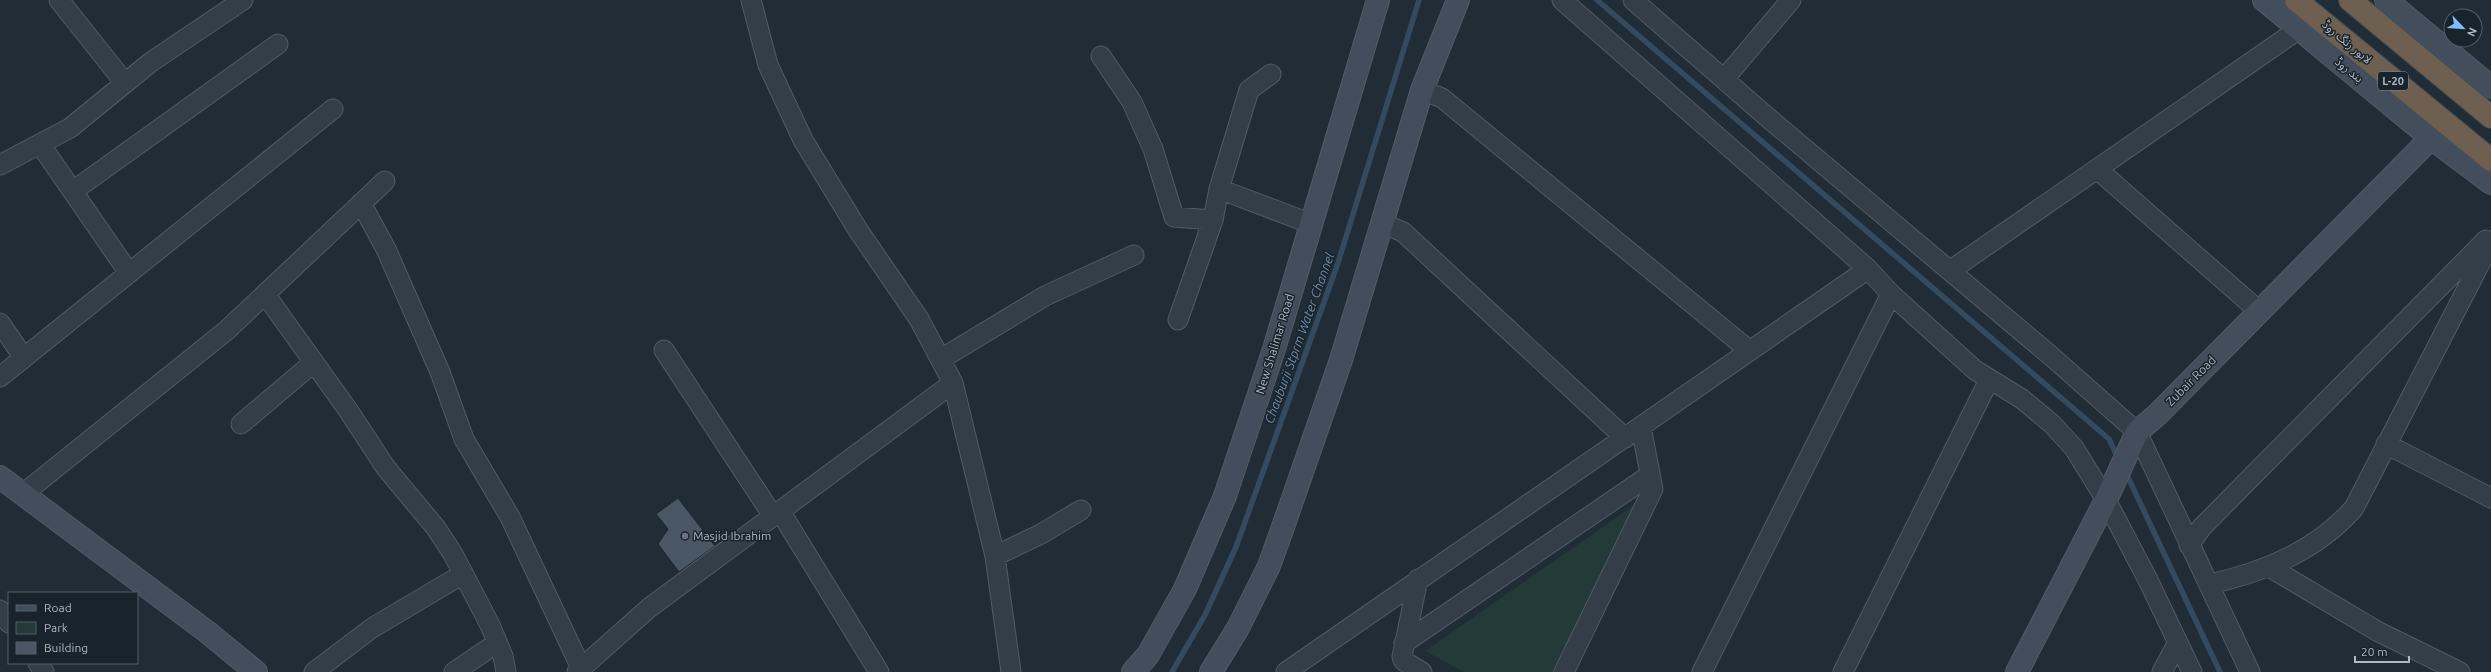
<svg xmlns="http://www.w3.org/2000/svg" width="2491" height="672" font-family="Ubuntu,'Noto Sans Arabic',sans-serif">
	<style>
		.green { fill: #233a39 }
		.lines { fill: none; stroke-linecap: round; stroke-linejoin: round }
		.stream { stroke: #344b5f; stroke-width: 5.5 }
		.building { fill: #485763; stroke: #1b252e }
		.street-casing { stroke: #515c65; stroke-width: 21 }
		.secondary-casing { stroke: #515c65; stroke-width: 24 }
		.highway-casing { stroke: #3e4952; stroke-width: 24 }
		.street { stroke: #343e48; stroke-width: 19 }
		.secondary { stroke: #424e5b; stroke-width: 22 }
		.highway { stroke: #6e5f51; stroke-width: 22 }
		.worship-dot { fill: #6b7280; stroke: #19232c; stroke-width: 1.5 }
		.labels { text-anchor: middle; stroke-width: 3; stroke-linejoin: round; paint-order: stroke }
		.shield { fill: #19232c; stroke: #818c96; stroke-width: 1 }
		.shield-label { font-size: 11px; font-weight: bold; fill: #aeb9c4 }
		.street-label { font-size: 12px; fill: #aeb9c4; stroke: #19232c }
		.poi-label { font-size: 12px; fill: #aeb9c4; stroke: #19232c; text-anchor: start }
		.water-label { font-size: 13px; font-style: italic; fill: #6f8ea9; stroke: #19232c }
	</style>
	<rect width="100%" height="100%" fill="#202d37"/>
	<path class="green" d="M1643,499L1557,672H1464L1425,651Z"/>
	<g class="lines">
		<path class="stream" d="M1597,0L2109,439L2118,458
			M2126,473L2220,672
			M1172,672L1205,615L1236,547L1338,263L1419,0"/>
	</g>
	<path class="building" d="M678,498L715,546L679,572L658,544L668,529L656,514Z"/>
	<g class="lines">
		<g class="street-casing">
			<path id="street" d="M59,0L125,83
				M751,0L768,65L803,140L858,230L919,319L953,383L995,556L1011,672
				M1562,0L1868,269L1891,294L1975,370L2022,399L2052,424L2074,448L2106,500L2148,580L2192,672
				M1633,0L1766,116L2051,356L2137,432L2250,672
				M1101,56L1132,102L1153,149L1174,217L1213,220
				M1724,79L1791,0
				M1422,90L1442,98L1750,351
				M40,144L129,273
				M0,165L70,128L151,62L243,0
				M2097,169L2259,311
				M1219,189L1312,224
				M73,191L278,44
				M361,203L386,249L440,372L464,439L510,517L581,668
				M1382,223L1403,232L1625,438
				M1951,270L2299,29
				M265,294L348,410L386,468L436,528L453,554L490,625L503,656L506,672
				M1178,320L1213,220L1219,189L1249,90L1271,74
				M0,323L24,358
				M664,350L773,516
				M941,359L1045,296L1134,255
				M0,377L333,109
				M241,424L313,363
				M2386,444L2491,498
				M23,494L227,330L385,181
				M780,511L879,672
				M2189,545L2202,527L2486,240
				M995,556L1041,534L1081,510
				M2269,567L2377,631L2460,672
				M1418,579L1402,657L1404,661L1422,672
				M2210,584C2264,572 2316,551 2354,508L2491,242
				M0,610L9,623
				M1404,643L1650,475
				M38,663L44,672
				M314,672L372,628L463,574
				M454,672L497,643
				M577,672L649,608L953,383
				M1286,672L1868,269
				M1564,672L1653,489L1641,427
				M1702,672L1891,294
				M1843,672L1989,380
				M2162,672L2178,642"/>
		</g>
		<g class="secondary-casing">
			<path id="secondary" d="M2264,0L2431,138L2491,183
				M2386,0L2491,87
				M0,477L206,631L256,672
				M1133,672L1148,655L1185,589L1225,496L1274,349L1378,0
				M1211,672L1238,628L1269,566L1283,527L1341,360L1422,90L1458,0
				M2017,672L2106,500L2137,432L2157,415L2431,138"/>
		</g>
		<g class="highway-casing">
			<path id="highway" d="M2296,0L2491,160
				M2350,0L2491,117"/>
		</g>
		<use href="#street" class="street"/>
		<use href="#secondary" class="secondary"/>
		<use href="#highway" class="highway"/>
	</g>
	<circle class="worship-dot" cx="685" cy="536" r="4"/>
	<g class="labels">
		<rect class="shield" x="2378" y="72" width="30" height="18" rx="3"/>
		<g class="shield-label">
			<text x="2393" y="85">L-20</text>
		</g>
		<g class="street-label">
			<text transform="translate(2347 42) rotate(40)" y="4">لاہور رنگ روڈ</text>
			<text transform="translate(2349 70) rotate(39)" y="4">بند روڈ</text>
			<text transform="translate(1275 344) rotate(-73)" y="4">New Shalimar Road</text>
			<text transform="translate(2191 381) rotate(-45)" y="4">Zubair Road</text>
		</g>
		<g class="poi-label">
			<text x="693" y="540">Masjid Ibrahim</text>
		</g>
		<g class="water-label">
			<text transform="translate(1299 338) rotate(-70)" y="5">Chauburji Stprm Water Channel</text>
		</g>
	</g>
	<rect x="8" y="592" width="130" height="72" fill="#19232c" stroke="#555f69"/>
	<rect x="16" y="605" width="20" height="6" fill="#424e5b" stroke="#555f69"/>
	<text x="44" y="612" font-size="12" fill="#aeb9c4">Road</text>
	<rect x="16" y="622" width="20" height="12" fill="#233a39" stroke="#555f69"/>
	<text x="44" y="632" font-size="12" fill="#aeb9c4">Park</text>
	<rect x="16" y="642" width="20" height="12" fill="#485763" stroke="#555f69"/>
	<text x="44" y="652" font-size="12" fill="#aeb9c4">Building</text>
	<g transform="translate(2463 28) rotate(115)"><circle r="19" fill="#19232c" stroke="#555f69"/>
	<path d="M0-3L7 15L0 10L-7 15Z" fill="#81bcf7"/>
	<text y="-6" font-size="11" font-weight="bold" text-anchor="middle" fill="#aeb9c4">N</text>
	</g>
	<path d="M2355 656v6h54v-6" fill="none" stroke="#aeb9c4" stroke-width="2"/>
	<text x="2361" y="656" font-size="12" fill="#aeb9c4" stroke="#19232c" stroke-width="3" paint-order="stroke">20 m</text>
</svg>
